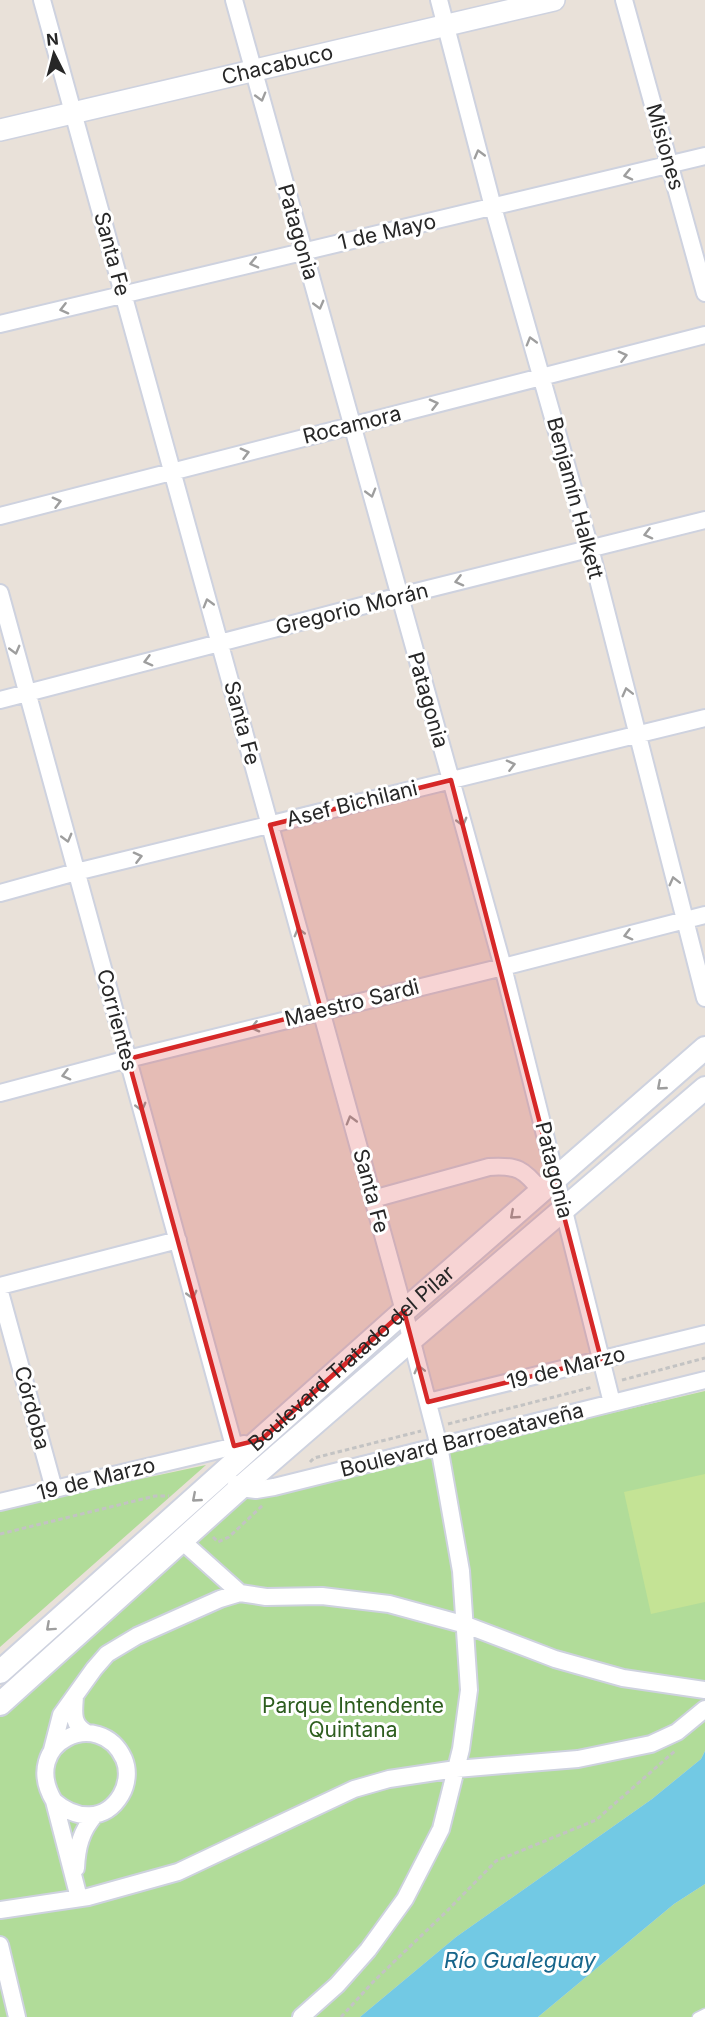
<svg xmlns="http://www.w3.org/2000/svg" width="705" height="2017" font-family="Inter,sans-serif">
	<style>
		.green { fill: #b1dc99 }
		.pitch { fill: #c4e395 }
		.water { fill: #72c9e4 }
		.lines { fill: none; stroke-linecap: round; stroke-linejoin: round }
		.service-casing { stroke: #ced2df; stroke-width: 11 }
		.minor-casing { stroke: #ced2df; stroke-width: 20 }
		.tertiary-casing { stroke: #ced2df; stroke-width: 24 }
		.secondary-casing { stroke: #ced2df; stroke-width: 26 }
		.path { stroke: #c3c3c3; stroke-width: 3; stroke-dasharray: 4.5 3; stroke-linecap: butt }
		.service { stroke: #fff; stroke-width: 8 }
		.minor { stroke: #fff; stroke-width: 16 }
		.tertiary { stroke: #fff; stroke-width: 21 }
		.secondary { stroke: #fff; stroke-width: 22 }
		.oneway { stroke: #9e9e9e }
		.marked { fill: #d62828; fill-opacity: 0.2; stroke: #d62828; stroke-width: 4.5; stroke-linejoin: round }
		.labels { text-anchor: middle; stroke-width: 6; stroke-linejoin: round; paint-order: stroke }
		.street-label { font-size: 21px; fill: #272727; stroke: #fff }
		.park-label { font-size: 21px; fill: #2d5d1e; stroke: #fff }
		.water-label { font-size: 22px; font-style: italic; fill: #17668b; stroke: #fff }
	</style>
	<rect width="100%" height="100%" fill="#e9e1d9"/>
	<path class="green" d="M705,1391V1751L701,1759L652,1799L456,1937L360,2017H0V1713L245,1496L278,1492Z
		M206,1465L0,1647V1509Z
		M705,1884V2017H538L674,1904Z"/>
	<path class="pitch" d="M705,1474V1602L651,1614L624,1492Z"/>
	<path class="water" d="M705,1751V1884L674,1904L538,2017H360L456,1937L652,1799L701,1759Z"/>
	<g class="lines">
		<g class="service-casing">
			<path id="service" d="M697,2017L705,2013"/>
		</g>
		<g class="minor-casing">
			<path id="minor" d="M42,0L404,1311L439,1446L461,1571L469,1690L461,1749L441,1829L405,1899L368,1950L337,1985L301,2017
				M234,0L503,967L612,1403
				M439,0L493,207L590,548L705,998
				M624,0L705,293
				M0,324L705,156
				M0,516L705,335
				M0,593L234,1446
				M0,700L400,596L705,520
				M0,893L76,872L705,718
				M0,1093L128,1059L503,967L705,915
				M373,1199L489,1167C517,1165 524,1169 541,1191
				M0,1286L178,1240
				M0,1292L54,1489
				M428,1402L705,1334
				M236,1484L240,1488L256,1490L274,1487L705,1380
				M0,1502L244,1444
				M182,1541L240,1593L266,1597L322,1596L389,1604L466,1625L555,1659L623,1678L705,1690
				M75,1696C74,1712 71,1724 87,1733
				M52,1750L61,1715L94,1669L107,1654L137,1636L220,1599L240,1593
				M54,1801C76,1820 105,1822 121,1795C127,1785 129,1771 124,1759C100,1706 19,1742 54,1801L79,1898
				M76,1868C77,1847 81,1831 95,1815
				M0,1910L88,1897L178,1872L354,1789L389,1779L456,1769L578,1759L651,1744L677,1732L705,1709
				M0,1945L17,2017"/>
		</g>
		<g class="tertiary-casing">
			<g id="tertiary">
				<path id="s1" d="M0,130L554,0"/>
			</g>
		</g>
		<g class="secondary-casing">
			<g id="secondary">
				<path id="s2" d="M0,1672L404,1311L705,1048"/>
				<path d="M0,1704L240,1488L412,1339L705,1088"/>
			</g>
		</g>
		<path class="path" d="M622,1380L705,1358
			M448,1424L593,1387
			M310,1462L314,1458L421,1431
			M0,1534L155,1496H169
			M213,1537L218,1542L229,1537L263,1505
			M341,2017L374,1981L447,1911L496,1861L596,1820L676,1750"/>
		<use href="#service" class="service"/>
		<use href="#minor" class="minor"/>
		<use href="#tertiary" class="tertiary"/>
		<use href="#secondary" class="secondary"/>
	</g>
	<defs><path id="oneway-chevron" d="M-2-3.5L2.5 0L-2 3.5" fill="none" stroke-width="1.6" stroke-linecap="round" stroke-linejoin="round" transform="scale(1.5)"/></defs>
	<g class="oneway">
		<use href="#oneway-chevron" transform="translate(261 97) rotate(74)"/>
		<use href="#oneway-chevron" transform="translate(479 154) rotate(-105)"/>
		<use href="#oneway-chevron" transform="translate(628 175) rotate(167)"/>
		<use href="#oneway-chevron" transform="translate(254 263) rotate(167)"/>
		<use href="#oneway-chevron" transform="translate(319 305) rotate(75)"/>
		<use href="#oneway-chevron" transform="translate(64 309) rotate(166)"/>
		<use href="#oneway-chevron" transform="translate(531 341) rotate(-106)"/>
		<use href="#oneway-chevron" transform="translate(623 356) rotate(-14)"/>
		<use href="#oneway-chevron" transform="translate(434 404) rotate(-14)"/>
		<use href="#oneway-chevron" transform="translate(245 453) rotate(-15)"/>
		<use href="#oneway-chevron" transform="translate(371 493) rotate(74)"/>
		<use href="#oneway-chevron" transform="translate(57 502) rotate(-15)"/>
		<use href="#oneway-chevron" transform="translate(648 534) rotate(166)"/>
		<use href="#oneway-chevron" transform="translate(459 581) rotate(166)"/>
		<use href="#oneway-chevron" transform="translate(208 603) rotate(-106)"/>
		<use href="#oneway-chevron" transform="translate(15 650) rotate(75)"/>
		<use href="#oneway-chevron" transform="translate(148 661) rotate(165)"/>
		<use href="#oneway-chevron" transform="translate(627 692) rotate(-104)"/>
		<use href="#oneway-chevron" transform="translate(511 765) rotate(-14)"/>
		<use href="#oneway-chevron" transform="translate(462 822) rotate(75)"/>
		<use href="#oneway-chevron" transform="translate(67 838) rotate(75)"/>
		<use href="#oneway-chevron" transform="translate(138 857) rotate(-14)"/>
		<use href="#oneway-chevron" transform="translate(674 881) rotate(-104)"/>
		<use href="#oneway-chevron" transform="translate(299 932) rotate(-105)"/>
		<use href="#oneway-chevron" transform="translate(628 935) rotate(165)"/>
		<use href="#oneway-chevron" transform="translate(255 1027) rotate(166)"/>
		<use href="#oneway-chevron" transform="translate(66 1075) rotate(165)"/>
		<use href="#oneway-chevron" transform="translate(661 1086) rotate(139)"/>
		<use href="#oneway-chevron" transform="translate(141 1107) rotate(75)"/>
		<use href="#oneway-chevron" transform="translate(351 1120) rotate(-106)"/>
		<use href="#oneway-chevron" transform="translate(514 1215) rotate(139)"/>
		<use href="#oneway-chevron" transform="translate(192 1295) rotate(75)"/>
		<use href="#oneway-chevron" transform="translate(419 1369) rotate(-104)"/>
		<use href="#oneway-chevron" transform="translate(196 1498) rotate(139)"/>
		<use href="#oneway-chevron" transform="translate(50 1627) rotate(138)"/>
	</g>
	<path class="marked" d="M451,780L601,1359L428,1402L404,1311L262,1439L234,1446L128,1059L321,1010L270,825Z"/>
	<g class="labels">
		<g class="street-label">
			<text dy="7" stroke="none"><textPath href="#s1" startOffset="285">Chacabuco</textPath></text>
			<text transform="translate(665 147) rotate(74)" y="7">Misiones</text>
			<text transform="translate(298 232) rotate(74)" y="7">Patagonia</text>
			<text transform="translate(387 232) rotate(-13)" y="7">1 de Mayo</text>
			<text transform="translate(112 254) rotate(75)" y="7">Santa Fe</text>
			<text transform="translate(352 425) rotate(-14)" y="7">Rocamora</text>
			<text transform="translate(575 498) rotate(75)" y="7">Benjamín Halkett</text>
			<text transform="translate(352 609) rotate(-14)" y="7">Gregorio Morán</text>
			<text transform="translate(428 700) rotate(74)" y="7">Patagonia</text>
			<text transform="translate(242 723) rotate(75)" y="7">Santa Fe</text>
			<text transform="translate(352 804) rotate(-14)" y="7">Asef Bichilani</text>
			<text transform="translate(352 1003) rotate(-14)" y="7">Maestro Sardi</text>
			<text transform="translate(117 1020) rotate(75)" y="7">Corrientes</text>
			<text transform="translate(554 1170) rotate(76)" y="7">Patagonia</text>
			<text transform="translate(371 1191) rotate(75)" y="7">Santa Fe</text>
			<text dy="7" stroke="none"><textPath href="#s2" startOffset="471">Boulevard Tratado del Pilar</textPath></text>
			<text transform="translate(566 1368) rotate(-14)" y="7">19 de Marzo</text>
			<text transform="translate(32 1408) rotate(75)" y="7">Córdoba</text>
			<text transform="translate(462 1440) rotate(-14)" y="7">Boulevard Barroeataveña</text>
			<text transform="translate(96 1479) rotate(-14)" y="7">19 de Marzo</text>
		</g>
		<g class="park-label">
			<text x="353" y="1713">Parque Intendente<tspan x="353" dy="24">Quintana</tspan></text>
		</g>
		<g class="water-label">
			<text x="520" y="1968">Río Gualeguay</text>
		</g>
	</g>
	<g transform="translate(54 54) rotate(354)" stroke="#ffffff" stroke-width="4.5" paint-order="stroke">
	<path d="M0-4.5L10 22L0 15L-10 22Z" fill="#272727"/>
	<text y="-9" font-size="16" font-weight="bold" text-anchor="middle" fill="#272727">N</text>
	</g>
</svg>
